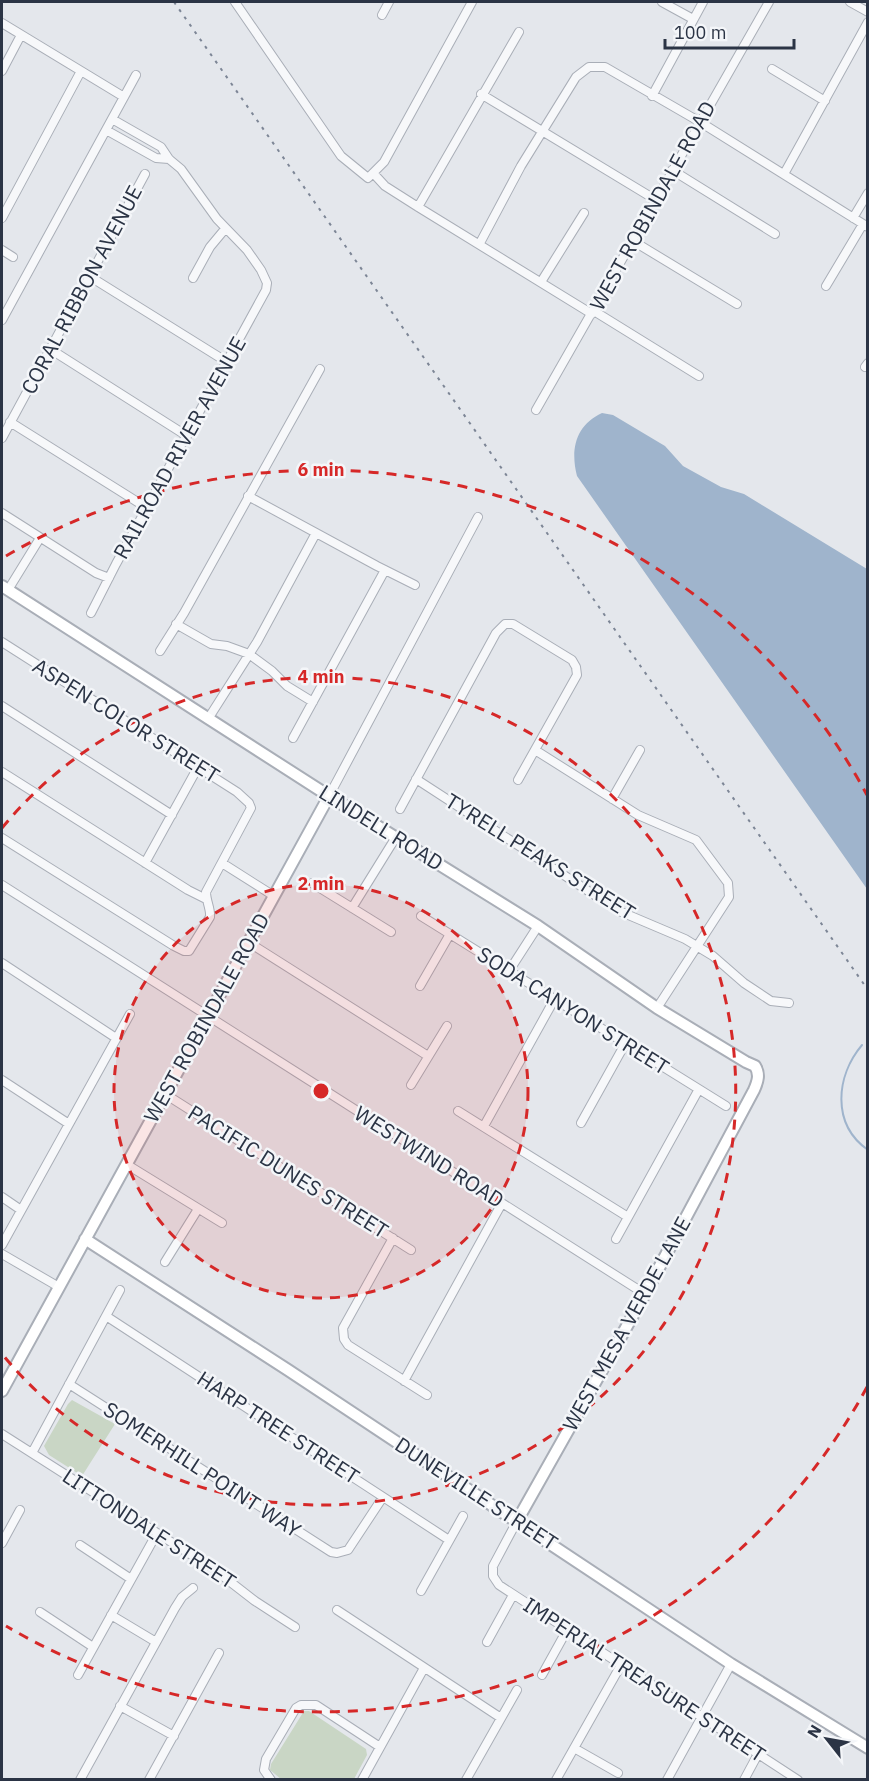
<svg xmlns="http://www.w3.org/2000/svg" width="869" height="1781" font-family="'IBM Plex Sans',sans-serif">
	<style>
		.green { fill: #c9d6c5 }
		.water { fill: #9fb4cc }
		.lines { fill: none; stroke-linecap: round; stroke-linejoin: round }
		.stream { stroke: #9fb4cc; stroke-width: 2 }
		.street-casing { stroke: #a9aeb7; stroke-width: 10 }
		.secondary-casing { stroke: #a9aeb7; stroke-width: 14 }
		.street { stroke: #f7f8fa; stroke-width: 8 }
		.secondary { stroke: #fff; stroke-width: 10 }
		.rail { stroke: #7d8696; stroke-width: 2; stroke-dasharray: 3 6; stroke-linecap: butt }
		.ring { fill: none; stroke: #d62828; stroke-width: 3; stroke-dasharray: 10 8 }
		.labels { text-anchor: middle; stroke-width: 5; stroke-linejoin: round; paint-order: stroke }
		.street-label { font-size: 21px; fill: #2b3445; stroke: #f4f6f9 }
		.centre { fill: #d62828; stroke: #f4f6f9; stroke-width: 3 }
		.ring-label { font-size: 18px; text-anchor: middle; font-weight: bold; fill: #d62828; stroke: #f4f6f9; stroke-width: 5; stroke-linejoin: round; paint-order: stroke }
	</style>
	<rect width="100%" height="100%" fill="#e4e7ec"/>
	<path class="green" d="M72,1400L115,1424L82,1476L49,1455L44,1446L68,1404Z
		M304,1711H309L366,1749L367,1755L354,1779H281L270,1770L271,1764Z"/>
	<path class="water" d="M602,413L613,415L665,446L683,466L721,487L744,494L867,569V889L577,476C570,449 576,425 602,413Z"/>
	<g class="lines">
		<path class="stream" d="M862,1045C836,1076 831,1124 868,1150"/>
		<g class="street-casing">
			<path id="street" d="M235,2L341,156L368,178L384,162L472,2
				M662,2L693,19
				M850,2L868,12
				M382,15L389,2
				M2,23L124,97
				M772,69L825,101
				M2,71L21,35
				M481,94L656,200
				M652,96L703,2
				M106,130L156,158L169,159
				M672,170L775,234
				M373,173L385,186L418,207L592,314
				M784,174L868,22
				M418,207L519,32
				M2,218L81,71
				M853,218L868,193
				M633,241L737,304
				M480,243L521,166L576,77L589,67H605L700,122L868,227
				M2,250L13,257
				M89,276L227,362
				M193,278L210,247L225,229
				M541,282L584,213
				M826,286L863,224
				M594,311L699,376
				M2,320L136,75
				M50,349L187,436
				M865,367L868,363
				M536,410L769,2
				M10,422L147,508
				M2,438L145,174
				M248,496L377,566L415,585
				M2,513L96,573L109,578
				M8,590L40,538
				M91,613L116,564L266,290L267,283L261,270L247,250L217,219L181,169L169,159L161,147L112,119
				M176,624L211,644L227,646L249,654L272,671L287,686L313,702
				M2,642L237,792L249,803L251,808L206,892C206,901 211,909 210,917L189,951H184L174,946L2,838
				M160,651L184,613L320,369
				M2,706L172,815
				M208,719L257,642L316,533
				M293,738L385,570
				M535,750L638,815L696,840L728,883L729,897L657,1008
				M2,772L188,890L206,899
				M416,779L619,911L685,939L713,956L744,983L771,1001L789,1003
				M329,796L478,517
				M612,799L640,750
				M400,809L496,633L505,624H513L572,660L576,667L577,675L518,780
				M145,863L198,767
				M222,863L274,896
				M312,883L391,932
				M2,885L645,1294
				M352,908L396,837
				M421,916L726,1106
				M248,942L428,1056
				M2,963L116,1038
				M509,971L538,926
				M420,986L450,934
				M2,1080L69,1124
				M411,1085L447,1026
				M165,1094L411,1250
				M458,1111L628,1217
				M581,1123L625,1044
				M484,1126L554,1000
				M126,1164L222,1223
				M2,1197L21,1210
				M393,1238L343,1328L344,1339L348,1345L427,1395
				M616,1239L699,1089
				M2,1245L130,1014
				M2,1254L59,1287
				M165,1262L198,1209
				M106,1316L449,1540
				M404,1381L502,1203
				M69,1384L331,1552L337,1553L348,1550L383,1497
				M2,1434L215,1570L255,1601L295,1627
				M32,1453L120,1290
				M517,1521L493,1566V1576L499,1585L798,1780
				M2,1543L20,1510
				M80,1545L131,1579
				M421,1591L463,1516
				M337,1610L501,1718
				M40,1612L93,1647
				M111,1615L156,1642
				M487,1642L513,1595
				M78,1675L157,1533
				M542,1675L567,1630
				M120,1706L174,1736
				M574,1748L618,1773
				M80,1780L175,1608L182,1597L193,1588
				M149,1780L219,1653
				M271,1780L264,1770L266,1759L296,1708L301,1705H316L380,1747
				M362,1780L424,1668
				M466,1780L517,1690
				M556,1780L621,1665
				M667,1780L731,1664
				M744,1780L758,1754"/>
		</g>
		<g class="secondary-casing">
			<path id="secondary" d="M2,586L329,796L538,926L657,1008L746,1062L755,1066C760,1074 758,1081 754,1090L645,1294L517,1521
				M85,1239L288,1370L731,1664L868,1748
				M2,1391L329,796"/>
		</g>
		<use href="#street" class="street"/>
		<use href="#secondary" class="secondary"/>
		<path class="rail" d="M174,2L868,990"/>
	</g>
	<circle cx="321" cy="1091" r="207" fill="#d62828" fill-opacity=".12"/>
	<g class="ring">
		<circle cx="321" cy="1091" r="207"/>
		<path d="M2 828A414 414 0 1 1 2 1354"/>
		<path d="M867 1387A621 621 0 0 1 6 1626M6 556A621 621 0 0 1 867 795"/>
	</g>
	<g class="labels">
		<g class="street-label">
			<text transform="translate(653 206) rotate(-61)" y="7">WEST ROBINDALE ROAD</text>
			<text transform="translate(82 290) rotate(-62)" y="7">CORAL RIBBON AVENUE</text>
			<text transform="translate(180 448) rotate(-61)" y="7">RAILROAD RIVER AVENUE</text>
			<text transform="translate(126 721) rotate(32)" y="7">ASPEN COLOR STREET</text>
			<text transform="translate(381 828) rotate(32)" y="7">LINDELL ROAD</text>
			<text transform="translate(540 857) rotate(32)" y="7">TYRELL PEAKS STREET</text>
			<text transform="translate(573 1011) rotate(32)" y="7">SODA CANYON STREET</text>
			<text transform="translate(207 1018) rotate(-61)" y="7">WEST ROBINDALE ROAD</text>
			<text transform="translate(429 1157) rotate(32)" y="7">WESTWIND ROAD</text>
			<text transform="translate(288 1172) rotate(32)" y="7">PACIFIC DUNES STREET</text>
			<text transform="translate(627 1324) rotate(-61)" y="7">WEST MESA VERDE LANE</text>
			<text transform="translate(278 1428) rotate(33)" y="7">HARP TREE STREET</text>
			<text transform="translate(202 1470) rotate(33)" y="7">SOMERHILL POINT WAY</text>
			<text transform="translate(476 1494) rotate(33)" y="7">DUNEVILLE STREET</text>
			<text transform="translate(149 1529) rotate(33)" y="7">LITTONDALE STREET</text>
			<text transform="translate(644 1680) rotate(33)" y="7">IMPERIAL TREASURE STREET</text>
		</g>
	</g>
	<circle cx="321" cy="1091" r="9" class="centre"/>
	<g class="ring-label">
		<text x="321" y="476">6 min</text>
		<text x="321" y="683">4 min</text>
		<text x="321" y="890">2 min</text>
	</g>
	<rect width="869" height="1781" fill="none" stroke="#2b3445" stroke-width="6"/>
	<g transform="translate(827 1739) rotate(301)" stroke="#f4f6f9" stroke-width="4.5" paint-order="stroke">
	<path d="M0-4.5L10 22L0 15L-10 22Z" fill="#2b3445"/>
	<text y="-9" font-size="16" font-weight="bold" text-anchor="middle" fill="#2b3445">N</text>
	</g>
	<path d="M665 39v9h129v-9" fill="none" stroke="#2b3445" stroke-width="3"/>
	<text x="674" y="39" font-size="18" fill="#2b3445" stroke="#f4f6f9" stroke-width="4.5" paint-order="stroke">100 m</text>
</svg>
